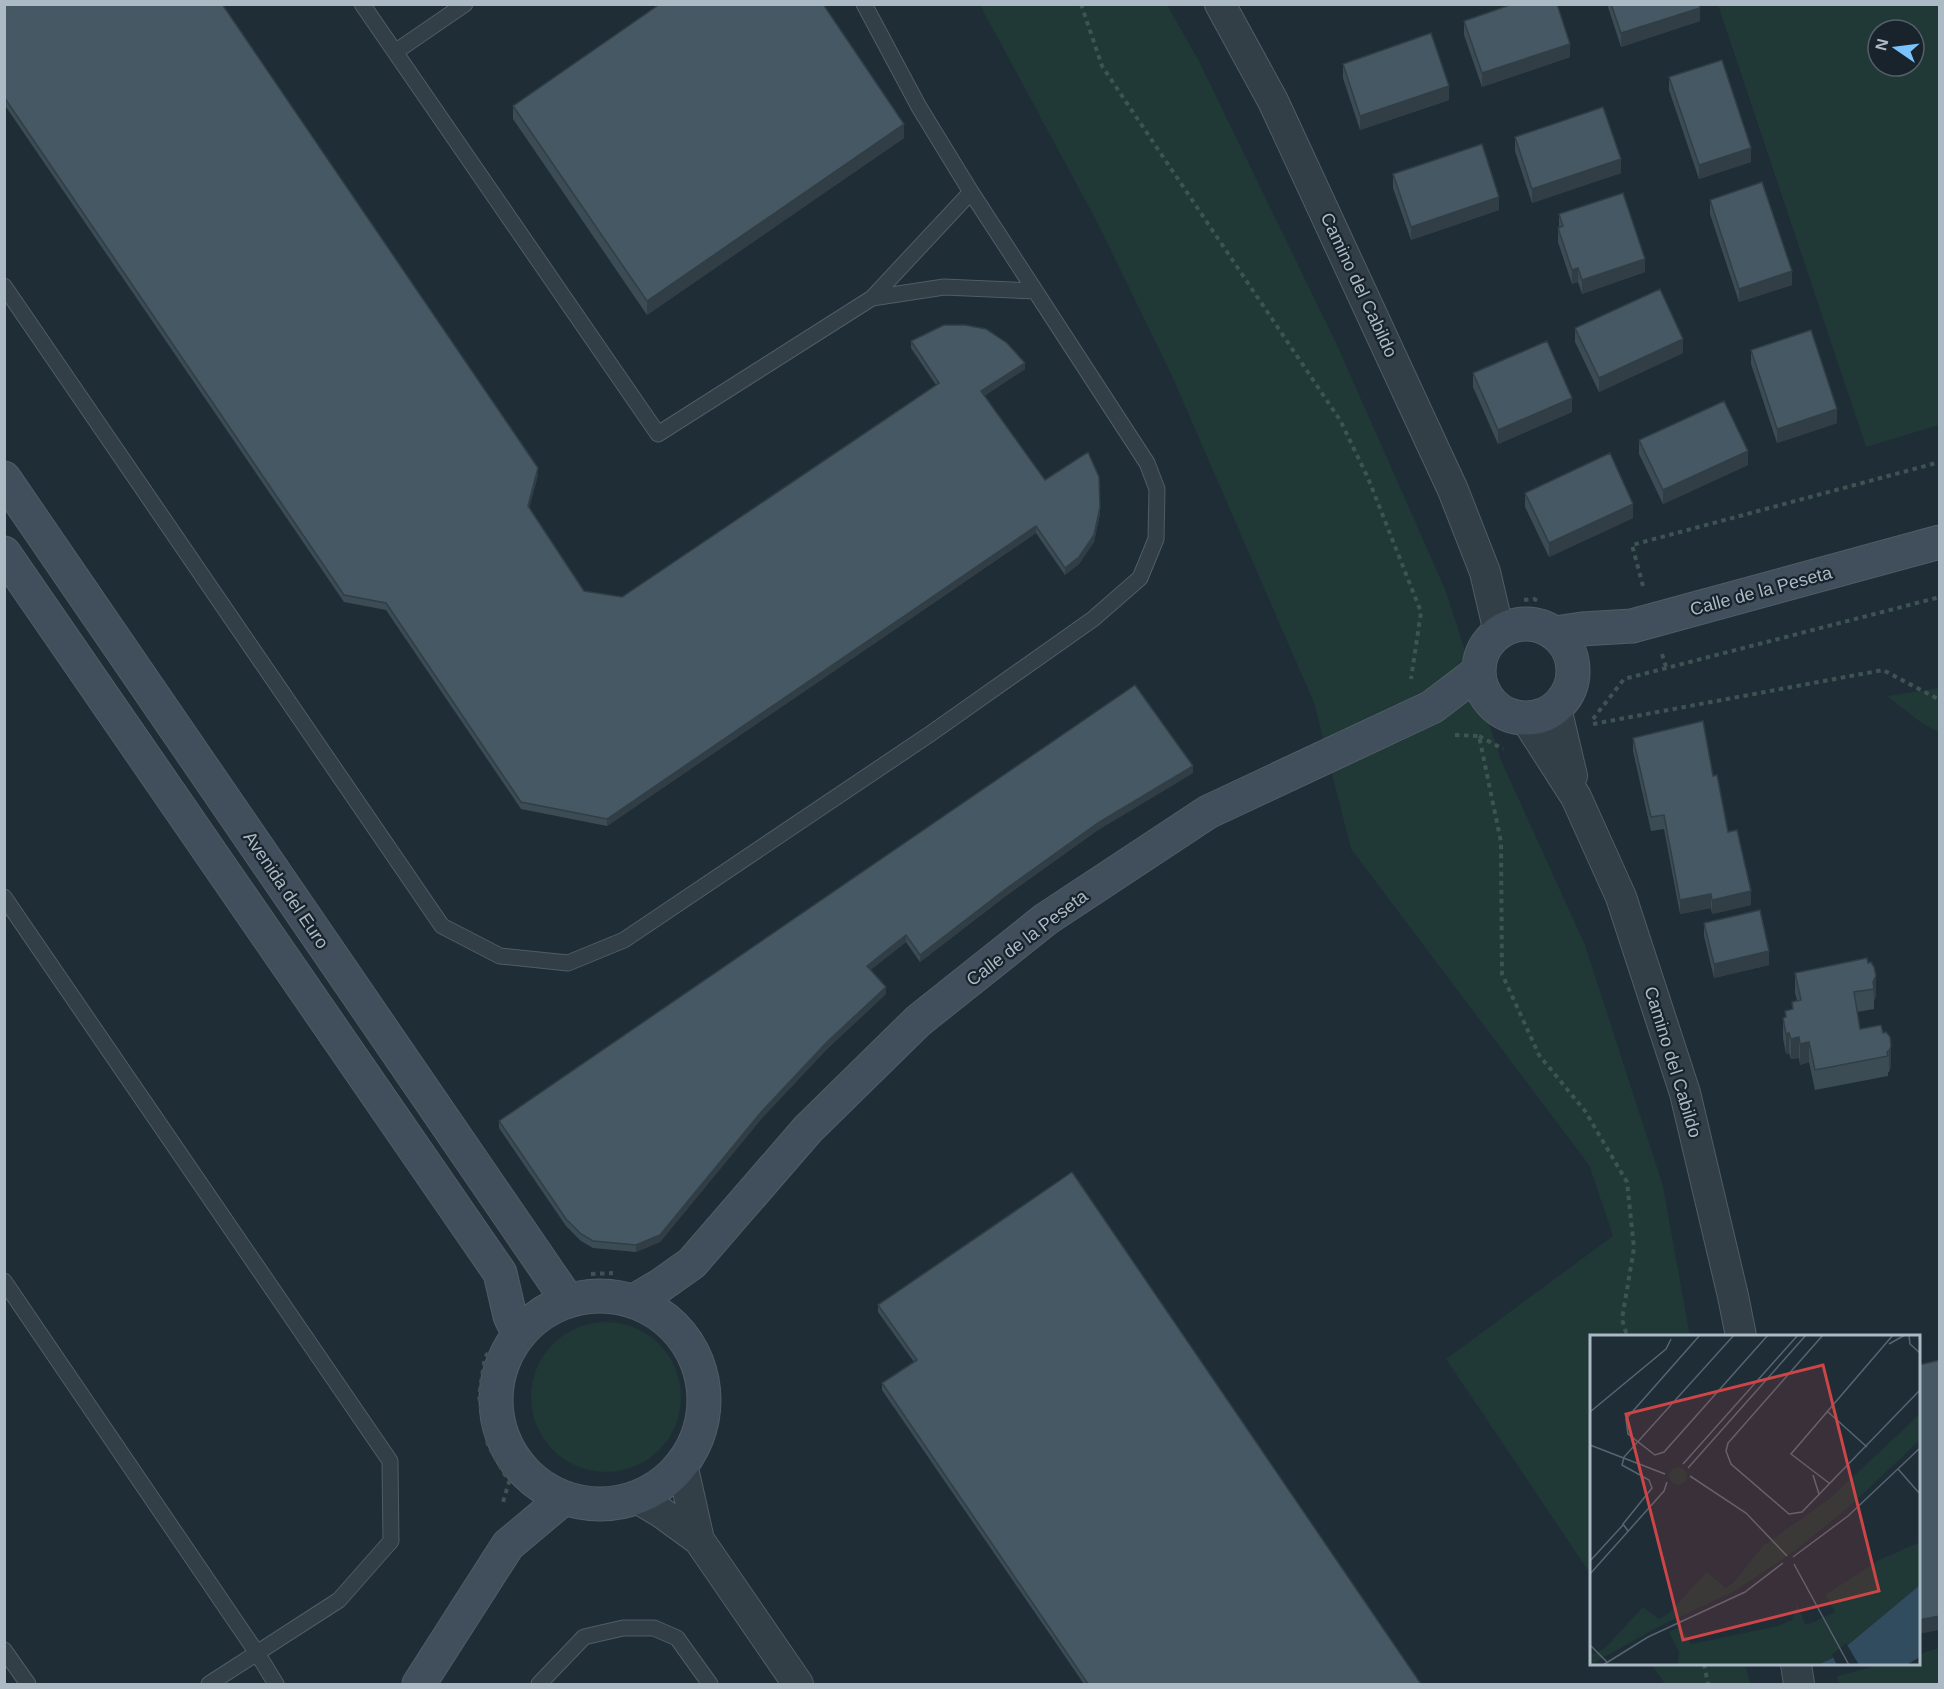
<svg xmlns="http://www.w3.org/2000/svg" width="1944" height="1689" font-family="Helvetica,sans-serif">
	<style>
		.green { fill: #203836; fill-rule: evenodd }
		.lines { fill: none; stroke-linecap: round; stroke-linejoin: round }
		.lane-casing { stroke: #505d66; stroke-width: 17 }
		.street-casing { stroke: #505d66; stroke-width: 32 }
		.secondary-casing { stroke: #505d66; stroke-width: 35 }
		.path { stroke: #3e5453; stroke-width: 4; stroke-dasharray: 4.5 4.5; stroke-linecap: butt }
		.lane { stroke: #323f47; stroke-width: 15 }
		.street { stroke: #323f47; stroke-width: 30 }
		.secondary { stroke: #404f5b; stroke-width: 33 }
		.wall { fill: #3c4c55 }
		.shaded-wall { fill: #313e45 }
		.building { fill: #465863; stroke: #313e45; stroke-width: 1.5 }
		.labels { text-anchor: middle; stroke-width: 4.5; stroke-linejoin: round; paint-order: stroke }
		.street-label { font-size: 18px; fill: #acbac5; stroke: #18232c }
		.inset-road { fill: none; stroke: #576570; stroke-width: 1.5 }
		.view { fill: #ce4547; fill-opacity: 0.15; stroke: #ce4547; stroke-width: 3 }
		.inset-edge { fill: none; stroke: #acbac5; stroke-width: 3 }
	</style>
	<rect width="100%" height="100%" fill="#1f2d37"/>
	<path class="green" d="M980,5H1167L1199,61L1337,345L1445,589L1501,760L1585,945L1663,1186L1690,1336H1592L1591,1575L1446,1359L1613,1236L1589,1165L1351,849L1314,703L1172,376L1097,222Z
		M1718,5H1939V425L1866,447ZM1878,30H1914V66H1878Z
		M1939,688V732L1923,724L1887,696Z
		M531 1397a75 75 0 1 1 150 0a75 75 0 1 1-150 0Z
		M1939,1648V1684H1839L1837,1676L1883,1664H1918L1919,1654Z
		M1651,1664H1745L1750,1684H1665Z"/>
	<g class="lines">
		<g class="lane-casing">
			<path id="lane" d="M362,4L658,434L872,298L971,192
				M395,52L465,4
				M4,286L442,926L500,956L568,963L624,940L930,734L1093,619L1140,578L1156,539L1157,489L1147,463L971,192L919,107L864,4
				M872,298L944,287L1035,291
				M4,897L390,1461L391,1541L339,1600L209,1684
				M4,1281L257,1653L276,1684
				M4,1650L28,1684
				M539,1684L584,1637L623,1628H654L677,1638L710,1684"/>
		</g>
		<g class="street-casing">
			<path id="street" d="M1220,4L1273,101L1453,490L1485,572L1499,632
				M1556,708L1572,776
				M1526,719L1576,797L1621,897L1685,1093L1733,1296L1741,1336
				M682,1464L699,1540
				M637,1498L662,1513L699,1540L798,1684
				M1796,1664L1799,1684"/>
		</g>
		<g class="secondary-casing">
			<path id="secondary" d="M4,478L568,1301
				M4,553L500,1273L510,1316L519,1335
				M1479 671a47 47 0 1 1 94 0a47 47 0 1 1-94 0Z
				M1555,633L1582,629L1632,626L1940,542
				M496 1400a104 104 0 1 1 208 0a104 104 0 1 1-208 0Z
				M634,1301L661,1285L692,1263L808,1129L918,1021L1046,919L1208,812L1432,707L1478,672
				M419,1684L508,1545L564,1498"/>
		</g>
		<path class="path" d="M1081,4L1102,66L1340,420L1368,478L1421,612L1411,679
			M1643,586L1632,545L1940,462
			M1524,600L1534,599L1540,602
			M1662,654L1666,667
			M1593,719L1624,679L1940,597
			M1593,724L1883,670L1940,700
			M1455,735L1479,736L1501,842L1502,974L1539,1055L1585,1111L1627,1182L1634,1248L1622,1319L1627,1336
			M1479,736L1503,749
			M591,1274L613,1273
			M488,1353L485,1357L479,1396L488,1445L509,1482L503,1502
			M1704,1664L1708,1684"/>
		<use href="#lane" class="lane"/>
		<use href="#street" class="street"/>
		<use href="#secondary" class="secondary"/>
	</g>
	<path class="wall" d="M4,4L538,475L529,508L584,591L622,597L936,385L911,348V341L1025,369L984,396L1045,480L1100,514L1094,542L1079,564L1065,575L1036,533L607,826L521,809L386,610L344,602L4,104Z
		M1607,4H1699L1700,21L1621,47Z
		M1464,21L1570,57L1482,87L1464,35Z
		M1343,64L1449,100L1360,130L1343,78Z
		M1669,77L1751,162L1699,179L1669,90Z
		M513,106L904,138L647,315L513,119Z
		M1515,137L1621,173L1532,203L1515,151Z
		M1393,174L1499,210L1411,240L1393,188Z
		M1710,200L1792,285L1739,302L1710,214Z
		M1559,214L1645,272L1582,294L1578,282L1572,284L1558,242V228L1559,227Z
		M1575,328L1683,353L1599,392L1575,342Z
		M1751,350L1837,423L1777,443L1751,364Z
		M1473,373L1572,412L1498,444L1473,387Z
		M1639,440L1748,465L1663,504L1639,454Z
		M1525,493L1633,518L1549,557L1525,507Z
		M1633,738L1713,776L1728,832L1751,905L1712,914L1711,908L1680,914L1664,829L1651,831L1633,751Z
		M1193,773L1098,830L1007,895L920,962L906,942L870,970L886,994L827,1049L762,1118L660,1242L636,1252L593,1248L581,1241L566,1226L499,1128V1121Z
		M1704,923L1769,965L1714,978L1704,936Z
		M1867,958L1876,996L1874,1001V1009L1857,1012L1860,1029L1883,1033L1890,1037L1891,1066L1889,1072H1888V1076L1815,1090L1809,1062L1800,1065L1799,1058L1791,1059L1789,1053L1786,1054L1783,1038V1018L1785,1017V1011L1792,1009V1002L1797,1000L1795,993V973Z
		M878,1305L1421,1684H1084L882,1390V1383L914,1362L878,1312Z"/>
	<path class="shaded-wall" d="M1700,8V21L1621,47V33Z
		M1570,44V57L1482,87V73Z
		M1449,86V100L1360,130V116Z
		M904,124V138L647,315V301Z
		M1751,148V162L1699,179V165Z
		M1621,159V173L1532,203V189Z
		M1499,197V210L1411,240V227Z
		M1645,259V272L1582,294V280Z
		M1578,268V282L1572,284V270Z
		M1792,271V285L1739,302V289Z
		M1683,339V353L1599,392V378Z
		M1025,363V369L981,398V391Z
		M1572,398V412L1498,444V430Z
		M1837,409V423L1777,443V429Z
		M1748,451V465L1663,504V490Z
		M538,468V475L528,513V506Z
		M1633,504V518L1549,557V543Z
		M1100,507V514L1094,542L1079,564L1065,575V568Z
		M1036,526V533L607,826V819Z
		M1193,766V773L1098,830L1007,895L920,962V955L1007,888L1098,823Z
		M1751,891V905L1712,914V900Z
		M1711,894V908L1680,914V900Z
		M906,935V942L867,973V966Z
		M1769,951V965L1714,978V964Z
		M1876,976V996L1874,1001L1873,982Z
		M886,987V994L827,1049L762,1118L660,1242L636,1252V1245L827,1042Z
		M1789,1033V1053L1786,1054V1034Z
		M1799,1037V1058L1791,1059V1039Z
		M1809,1042V1062L1800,1065V1044Z
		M1891,1046V1066L1889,1072V1051Z
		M1940,1616V1630L1918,1634V1620Z"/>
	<path class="building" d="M4,4H222L538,468L528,506L584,591L622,597L939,383L911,341L944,325H965L986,329L1007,343L1025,363L981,391L1045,480L1088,452L1099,477L1100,507L1094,535L1079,557L1065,568L1036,526L607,819L521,802L386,603L344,595L4,97Z
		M660,4H823L904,124L647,301L513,106Z
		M1513,4H1557L1570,44L1482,73L1464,21Z
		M1611,4H1699L1700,8L1621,33Z
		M1431,33L1449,86L1360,116L1343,64Z
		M1722,60L1751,148L1699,165L1669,77Z
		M1603,107L1621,159L1532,189L1515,137Z
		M1482,144L1499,197L1411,227L1393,174Z
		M1762,182L1792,271L1739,289L1710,200Z
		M1623,193L1645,259L1582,280L1578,268L1572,270L1558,228L1563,226L1559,214Z
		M1660,289L1683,339L1599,378L1575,328Z
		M1811,330L1837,409L1777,429L1751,350Z
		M1547,341L1572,398L1498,430L1473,373Z
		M1724,401L1748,451L1663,490L1639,440Z
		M1610,453L1633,504L1549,543L1525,493Z
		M1135,685L1193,766L1098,823L1007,888L920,955L906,935L867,966L886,987L827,1042L762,1111L660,1235L636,1245L593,1241L581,1234L566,1219L499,1121Z
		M1703,721L1713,776L1717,775L1728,832L1737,830L1751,891L1712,900L1711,894L1680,900L1664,815L1651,817L1633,738Z
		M1760,910L1769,951L1714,964L1704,923Z
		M1867,958L1868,963L1871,962L1874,967L1876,976L1873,982L1874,989L1854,992L1860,1029L1881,1025L1883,1033L1886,1032L1890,1037L1891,1046L1889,1051L1887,1052L1888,1056L1815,1070L1809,1042L1800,1044L1799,1037L1791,1039L1789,1033L1786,1034L1783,1018L1786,1017L1785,1011L1793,1009L1792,1002L1801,1000L1795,973Z
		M1072,1172L1421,1684H1088L882,1383L917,1360L878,1305Z
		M1940,1360V1616L1918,1620V1365Z"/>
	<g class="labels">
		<g class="street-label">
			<text transform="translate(1359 285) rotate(65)" y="6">Camino del Cabildo</text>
			<text transform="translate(1761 591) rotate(-15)" y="6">Calle de la Peseta</text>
			<text transform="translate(286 890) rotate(56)" y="6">Avenida del Euro</text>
			<text transform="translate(1027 938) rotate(-37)" y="6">Calle de la Peseta</text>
			<text transform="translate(1673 1062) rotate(73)" y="6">Camino del Cabildo</text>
		</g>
	</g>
	<g transform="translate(1590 1335)">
		<rect width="330" height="330" fill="#1f2d37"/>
		<path d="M330,79V105L260,171L206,215L143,257L70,291L0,330V316L4,319L14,314L53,272L69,284L78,279L117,237L136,253L143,248L173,211L239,164ZM79 141a9 9 0 1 1 18 0a9 9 0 1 1-18 0ZM330,207V250L241,324L227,330H87L89,317L79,297L91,292L101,309L188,291L202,285L207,269L215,289L221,288L245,277L235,260L289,225Z" fill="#203836"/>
		<path d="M330,250V322L316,330H227L241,324Z" fill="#314c5f"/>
		<path d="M256,308L269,330H247L242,320Z" fill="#1f2d37"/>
		<path class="inset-road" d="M110,0L36,84L38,99L65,120L74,117L178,0M233,0L138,108L136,116L141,129L199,179L212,177L330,55M319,0L320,9L330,18M299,9L315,0M0,77L76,14L81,4M238,77L277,112M0,110L75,139M93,129L208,0M98,133L216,0M308,134L330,159M223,140L229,159M100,141L156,178L197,221M239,148L201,119L303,0M38,196L33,189L62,153L59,145L32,130L34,122L144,0M203,222L258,181L330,113M0,226L33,190M204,229L259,330M0,239L74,156L77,147M0,310L17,327M13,330L58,302L155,257L193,228"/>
		<path class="view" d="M233,30L289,256L93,305L36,79Z"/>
		<rect width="330" height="330" class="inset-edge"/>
	</g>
	<rect width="1944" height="1689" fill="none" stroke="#acbac5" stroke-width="12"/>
	<g transform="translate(1896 48) rotate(284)"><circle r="28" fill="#18232c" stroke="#535f69" stroke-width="1.5"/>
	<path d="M0-4.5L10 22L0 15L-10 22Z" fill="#7ac3fc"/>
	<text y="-9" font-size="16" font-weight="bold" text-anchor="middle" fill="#acbac5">N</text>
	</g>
</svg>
